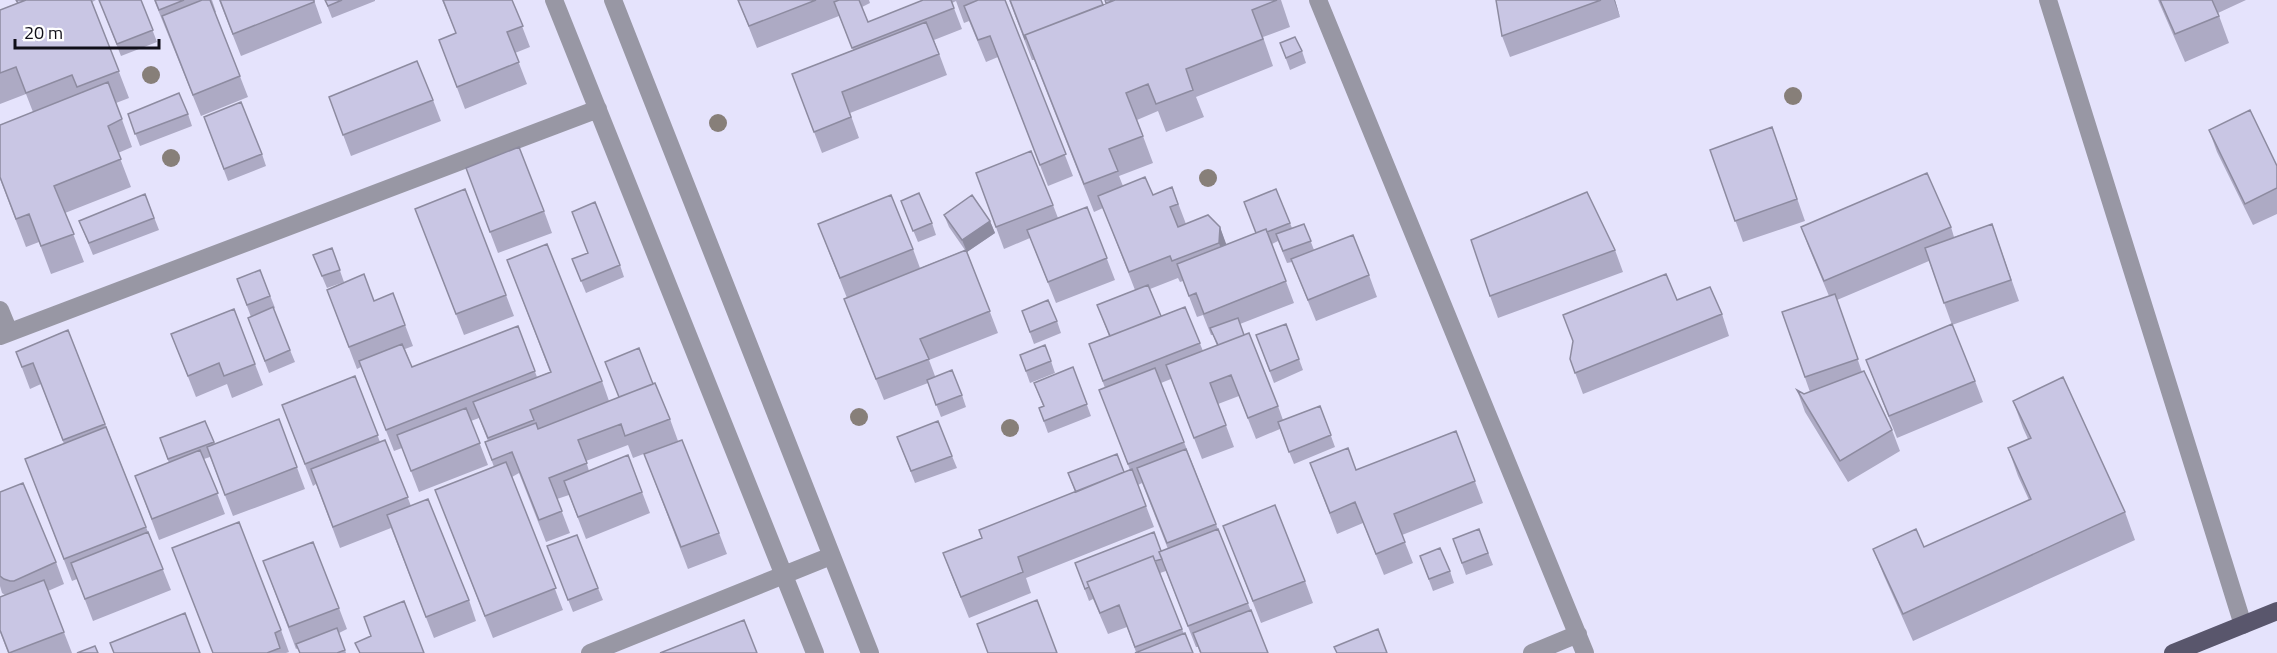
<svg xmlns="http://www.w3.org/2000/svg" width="2277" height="653" font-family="'Titillium Web',sans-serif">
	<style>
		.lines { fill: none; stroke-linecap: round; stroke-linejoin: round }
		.minor { stroke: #9897a4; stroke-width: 18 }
		.major { stroke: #59566c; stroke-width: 18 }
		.tree { fill: #877f79 }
		.wall { fill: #adaac4; fill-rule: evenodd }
		.shaded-wall { fill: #8d8ba0 }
		.building { fill: #c9c6e4; stroke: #8d8ba0; stroke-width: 1.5 }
	</style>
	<rect width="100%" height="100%" fill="#e5e3fc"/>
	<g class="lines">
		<path class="minor" d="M554,0L815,653
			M613,0L870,653
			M1318,0L1585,653
			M2048,0L2243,625
			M0,310L9,332
			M0,336L598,109
			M590,653L831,556
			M1532,653L1578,634"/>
		<path class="major" d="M2173,653L2277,611"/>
	</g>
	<g class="tree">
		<circle cx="151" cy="75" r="9"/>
		<circle cx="1793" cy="96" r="9"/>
		<circle cx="718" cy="123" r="9"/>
		<circle cx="171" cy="158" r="9"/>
		<circle cx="1208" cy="178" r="9"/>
		<circle cx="859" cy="417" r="9"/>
		<circle cx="1010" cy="428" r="9"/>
	</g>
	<path class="wall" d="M16,0H96L92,2L129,98L116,103L132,147L118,153L131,187L65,213L84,262L51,274L39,242L26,247L0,179V125L33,112L26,94L0,104V10L17,3Z
		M99,0H141L157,42L121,56Z
		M154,0H212L216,12H215L248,97L201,116Z
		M219,0H314L322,23L241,56Z
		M325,0H375V1L332,18Z
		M442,0H512L530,47L515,53L527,84L465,109L439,40L456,33Z
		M738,0H869L870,3L862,7L868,22L923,0H1005L1073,176L1048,186L998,57L986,62L969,21L964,23L956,1L952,3L962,29L934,40L947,75L850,113L859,138L822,153L792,74L853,50L839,16L757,48Z
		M1009,0L1103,5L1106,3L1105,0H1281L1290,27L1263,37L1273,66L1196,97L1204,117L1166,132L1158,111L1137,120L1153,163L1119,176L1123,186L1153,195L1172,187L1186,224L1220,227L1226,245L1256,233L1276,189L1292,228L1304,224L1314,250L1369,275L1377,297L1316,321L1292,262L1287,263L1278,241L1272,244L1294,303L1240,324L1244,335L1278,406L1283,420L1320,406L1335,447L1294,464L1280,429L1256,439L1239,396L1218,404L1234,447L1202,459L1171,379L1161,383L1218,529L1268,653H1200L1198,647H1196L1166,571L1160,573L1184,634L1136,652L1127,627L1108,634L1093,599L1089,601L1075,563L1161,551L1168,549L1142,483L1138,485L1154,527L1026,578L1031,593L969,618L951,574L943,553L982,538L1075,492L1068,473L1124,472L1130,470L1099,390L1105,388L1089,344L1109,336L1097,305L1135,290L1103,208L1094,212L1034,60H1032ZM1178,278L1180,282L1183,281L1197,317L1203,315L1211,335H1213L1217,346L1203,351L1185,307L1161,316L1150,289Z
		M1496,0H1615L1620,17L1510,57L1502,36Z
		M2158,0H2246L2218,13L2229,43L2185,62Z
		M1280,43L1302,51L1306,63L1290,70Z
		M329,97L433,100L441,121L351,156Z
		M128,114H188L192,126L140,146Z
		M204,117L262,154L266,166L228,181Z
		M1772,127L1805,221L1743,242L1710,150Z
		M2209,130L2277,166V214L2253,225L2217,152Z
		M976,173L1053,205L1058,218L1087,207L1115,280L1056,303L1030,238L1004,249Z
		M474,190L544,211L552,233L498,253Z
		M145,194L159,230L93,255L79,221Z
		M901,201L932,223L936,235L918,242Z
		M415,209L506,295L514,316L464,335Z
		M944,215L990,221L995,233L967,252L998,333L929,360L935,376L962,395L966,407L941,417L928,383L884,400L852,320L844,299L847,298L818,224L913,249L920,268L965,250L949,227Z
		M1992,224L2019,301L1952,325L1929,261L1837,300L1862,372L1892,430L1900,451L1848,482L1805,412L1797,390L1804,394L1810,392L1782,312L1829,296L1809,248L1801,227H1951L1954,237Z
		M332,248L344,282L327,288L313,255Z
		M1615,250L1623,272L1498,318L1490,296Z
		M588,253L620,265L624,277L586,293L572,259Z
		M507,260L602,381L609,401L653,384L670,419L678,441L633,458L628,445L586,461L589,471L628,455L650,513L586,539L569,495L557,499L570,533L546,542L519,473L512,477L563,610L493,638L435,490L494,467L485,442L488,441L479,418L471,421L488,465L419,492L402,448L394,451L361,367L357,369L327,290L374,301L393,293L413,346L405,349L412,367L518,326L537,377L550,372Z
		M260,270L275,308L273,309L295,362L269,373L248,318L251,317L237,279Z
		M1677,300L1722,314L1729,336L1583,394L1570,359Z
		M234,309L263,385L232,398L227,384L196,397L171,334Z
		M1022,311L1057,321L1061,333L1034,344Z
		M1286,324L1303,370L1274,383L1256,335Z
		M68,330L171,590L93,621L77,579L72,581L25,459L64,444L41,384L30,389L16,352Z
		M1020,355L1051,361L1055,373L1030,383Z
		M1866,360L1975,381L1983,402L1897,438Z
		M1073,367L1091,416L1048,433L1039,408L1043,406L1034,383Z
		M355,376L380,442L385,440L411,506L469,600L476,621L434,638L391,528L340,548L316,484L313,486L282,405Z
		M2013,401L2125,512L2135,540L1913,641L1884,576L1873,549L1924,547L2029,500L2018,476L2008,448L2028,439L2023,428Z
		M279,419L305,489L233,516L210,457L204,459L225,514L159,540L135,476L169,463L160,438L205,421L215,444Z
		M1456,431L1483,503L1402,535L1413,563L1384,575L1363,523L1337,534L1310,463L1356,470Z
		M897,437L952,456L957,468L915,483Z
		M644,454L719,533L727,554L688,569Z
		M0,492L56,562L64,584L48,591L72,653H8L0,632V597L5,595L2,593L0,586Z
		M1223,526L1305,581L1313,603L1261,623Z
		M1479,529L1493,565L1466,575L1453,539Z
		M547,546L598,588L603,600L573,612Z
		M172,548L281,630L289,652L286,653H213Z
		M1420,556L1450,571L1454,583L1433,591Z
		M271,582L339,608L347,629L339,633L346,653H300L298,648L296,649Z"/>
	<path class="shaded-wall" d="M1614,0H1615L1620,17Z
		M990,221L995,233L967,252L962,240Z
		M1220,227L1228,249L1226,265L1219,243Z"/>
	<path class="building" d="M16,0H26L18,3Z
		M26,0H91L119,71L77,87L72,75L26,93L16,67L0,73V10Z
		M99,0H141L153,30L117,44Z
		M155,0H184L159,10Z
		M202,0H210L240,76L193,95L162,16Z
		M220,0H314V2L233,34Z
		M325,0H342L328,6Z
		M443,0H512L523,26L507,32L519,62L457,87L439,40L456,33Z
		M738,0H816L749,26Z
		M839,0H859L868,22L923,0H951L954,8L852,48L834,2Z
		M978,0H1005L1066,154L1040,165L990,36L978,40L964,6Z
		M1010,0H1101L1103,5L1025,35L1026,38L1025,39Z
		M1105,0H1115L1106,3Z
		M1115,0H1277L1252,10L1263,39L1186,69L1193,90L1156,104L1148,84L1126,93L1143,136L1109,149L1118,171L1084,184L1025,35Z
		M1496,0H1601L1502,36Z
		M2160,0H2212L2219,16L2175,34Z
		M926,22L939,54L842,92L851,117L814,132L792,74Z
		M1295,37L1302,51L1286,58L1280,43Z
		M417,61L433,100L343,135L329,97Z
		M108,82L122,119L108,126L121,159L54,186L74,234L41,246L29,214L16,219L0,177V125Z
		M179,93L188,114L135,134L128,114Z
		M241,102L262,154L224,169L204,117Z
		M2250,110L2277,166V188L2245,204L2209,130Z
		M1772,127L1797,199L1735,221L1710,150Z
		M519,147L544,211L490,232L466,168Z
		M1031,151L1053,205L996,227L976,173Z
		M1927,173L1951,227L1824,281L1801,227Z
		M1145,177L1153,195L1172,187L1178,204L1170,207L1178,227L1208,215L1220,227L1219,243L1172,261L1170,256L1129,272L1098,196Z
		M465,189L506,295L456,314L415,209Z
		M1276,189L1290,223L1267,232L1266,229L1256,233L1244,202Z
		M1587,192L1615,250L1490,296L1471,240Z
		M919,193L932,223L913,231L901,201Z
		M145,194L154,218L89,243L79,221Z
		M891,195L913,249L840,278L818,224Z
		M972,195L990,221L962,240L944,215Z
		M595,202L620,265L581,281L572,259L588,253L572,212Z
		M1087,207L1107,258L1048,282L1027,230Z
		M1304,224L1311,241L1283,251L1276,234Z
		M1992,224L2011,280L1944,303L1925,248Z
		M1266,229L1286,281L1204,314L1196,293L1189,296L1177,264Z
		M1353,235L1369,275L1308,300L1291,259Z
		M547,244L602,381L530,410L534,420L488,438L473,402L551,372L507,260Z
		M332,248L340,270L322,276L313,255Z
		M966,250L990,311L920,339L929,359L876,379L844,299Z
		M260,270L270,296L247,305L237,279Z
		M364,274L374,301L393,293L405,325L349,347L327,290Z
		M1666,274L1677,300L1710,287L1722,314L1575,373L1570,359L1573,341L1563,315Z
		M1148,285L1161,316L1110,336L1097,305Z
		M1835,294L1858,359L1805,377L1782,312Z
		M1048,300L1057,321L1030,332L1022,311Z
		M273,307L290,350L265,361L248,318Z
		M1185,307L1200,343L1103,381L1089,344Z
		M234,309L255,364L224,376L219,363L188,376L171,334Z
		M1238,318L1244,335L1218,345L1210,328Z
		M1286,324L1299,359L1270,371L1256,335Z
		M1952,324L1975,381L1889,416L1866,360Z
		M518,326L535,371L386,430L359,361L402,344L412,367Z
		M68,330L105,424L63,440L33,363L22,367L16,352Z
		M1249,333L1278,406L1248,418L1231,375L1210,383L1226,425L1194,438L1166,365Z
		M1045,345L1051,361L1026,371L1020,355Z
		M639,348L653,384L619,397L605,362Z
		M1073,367L1087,404L1044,421L1039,408L1044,406L1034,383Z
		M1155,368L1184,442L1128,464L1099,390Z
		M952,370L962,395L936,405L927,380Z
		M1864,371L1892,430L1840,461L1797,390L1804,394Z
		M355,376L378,435L305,464L282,405Z
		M2063,377L2125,512L1903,614L1873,549L1916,529L1924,547L2031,499L2008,448L2031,438L2013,401Z
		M655,383L670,419L625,436L621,424L578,440L587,463L549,478L562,511L539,520L512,452L492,460L485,442L536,423L538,429Z
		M1320,406L1331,435L1289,452L1278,422Z
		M466,408L480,443L411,471L397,435Z
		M279,419L297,467L225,495L207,447Z
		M205,421L214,442L168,459L160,438Z
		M938,421L952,456L911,471L897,437Z
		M106,427L146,527L64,559L25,459Z
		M1456,431L1475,481L1394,514L1405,542L1376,554L1355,502L1330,513L1310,463L1348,448L1356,470Z
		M385,440L408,497L333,527L311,469Z
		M682,440L719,533L681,547L644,454Z
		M1186,449L1216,524L1167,543L1137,468Z
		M200,450L218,493L152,519L135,476Z
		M1117,454L1124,472L1076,492L1068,473Z
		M628,455L642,492L578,517L564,481Z
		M506,462L556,588L485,616L435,490Z
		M1132,469L1146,506L1018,557L1023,572L961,597L943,553L982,538L979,530Z
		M23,483L56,562L14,581H10L4,579L0,576V492Z
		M428,499L469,600L426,617L387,515Z
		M1275,505L1305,581L1253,601L1223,526Z
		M239,522L281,630L275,633L280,648L267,653H213L172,548Z
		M1218,529L1248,603L1188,626L1159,552Z
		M1479,529L1488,553L1462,563L1453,539Z
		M148,532L163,569L85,599L71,563Z
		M1154,532L1161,551L1159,552L1162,559L1155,561L1153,556L1087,582L1089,587L1085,589L1075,563Z
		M577,535L598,588L568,600L547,546Z
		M313,542L339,608L289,627L263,561Z
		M1440,548L1450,571L1429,579L1420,556Z
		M1153,556L1182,629L1135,647L1119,605L1100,613L1087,582Z
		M44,580L64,632L9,653L0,630V597Z
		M1037,600L1057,653H988L977,624Z
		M404,601L424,653H360L355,643L371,636L364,617Z
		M1251,610L1268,653H1201L1193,633Z
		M185,613L200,653H114L110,643Z
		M744,620L757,653H660Z
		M337,628L345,650L337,653H300L296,644Z
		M1378,629L1387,653H1337L1334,647Z
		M1185,633L1193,653H1135Z
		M95,646L98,653H77Z"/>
	<path d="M15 39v9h144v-9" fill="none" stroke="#100f19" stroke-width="3"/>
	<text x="24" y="39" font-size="18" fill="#100f19" stroke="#ffffff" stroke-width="4.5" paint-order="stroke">20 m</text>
</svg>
